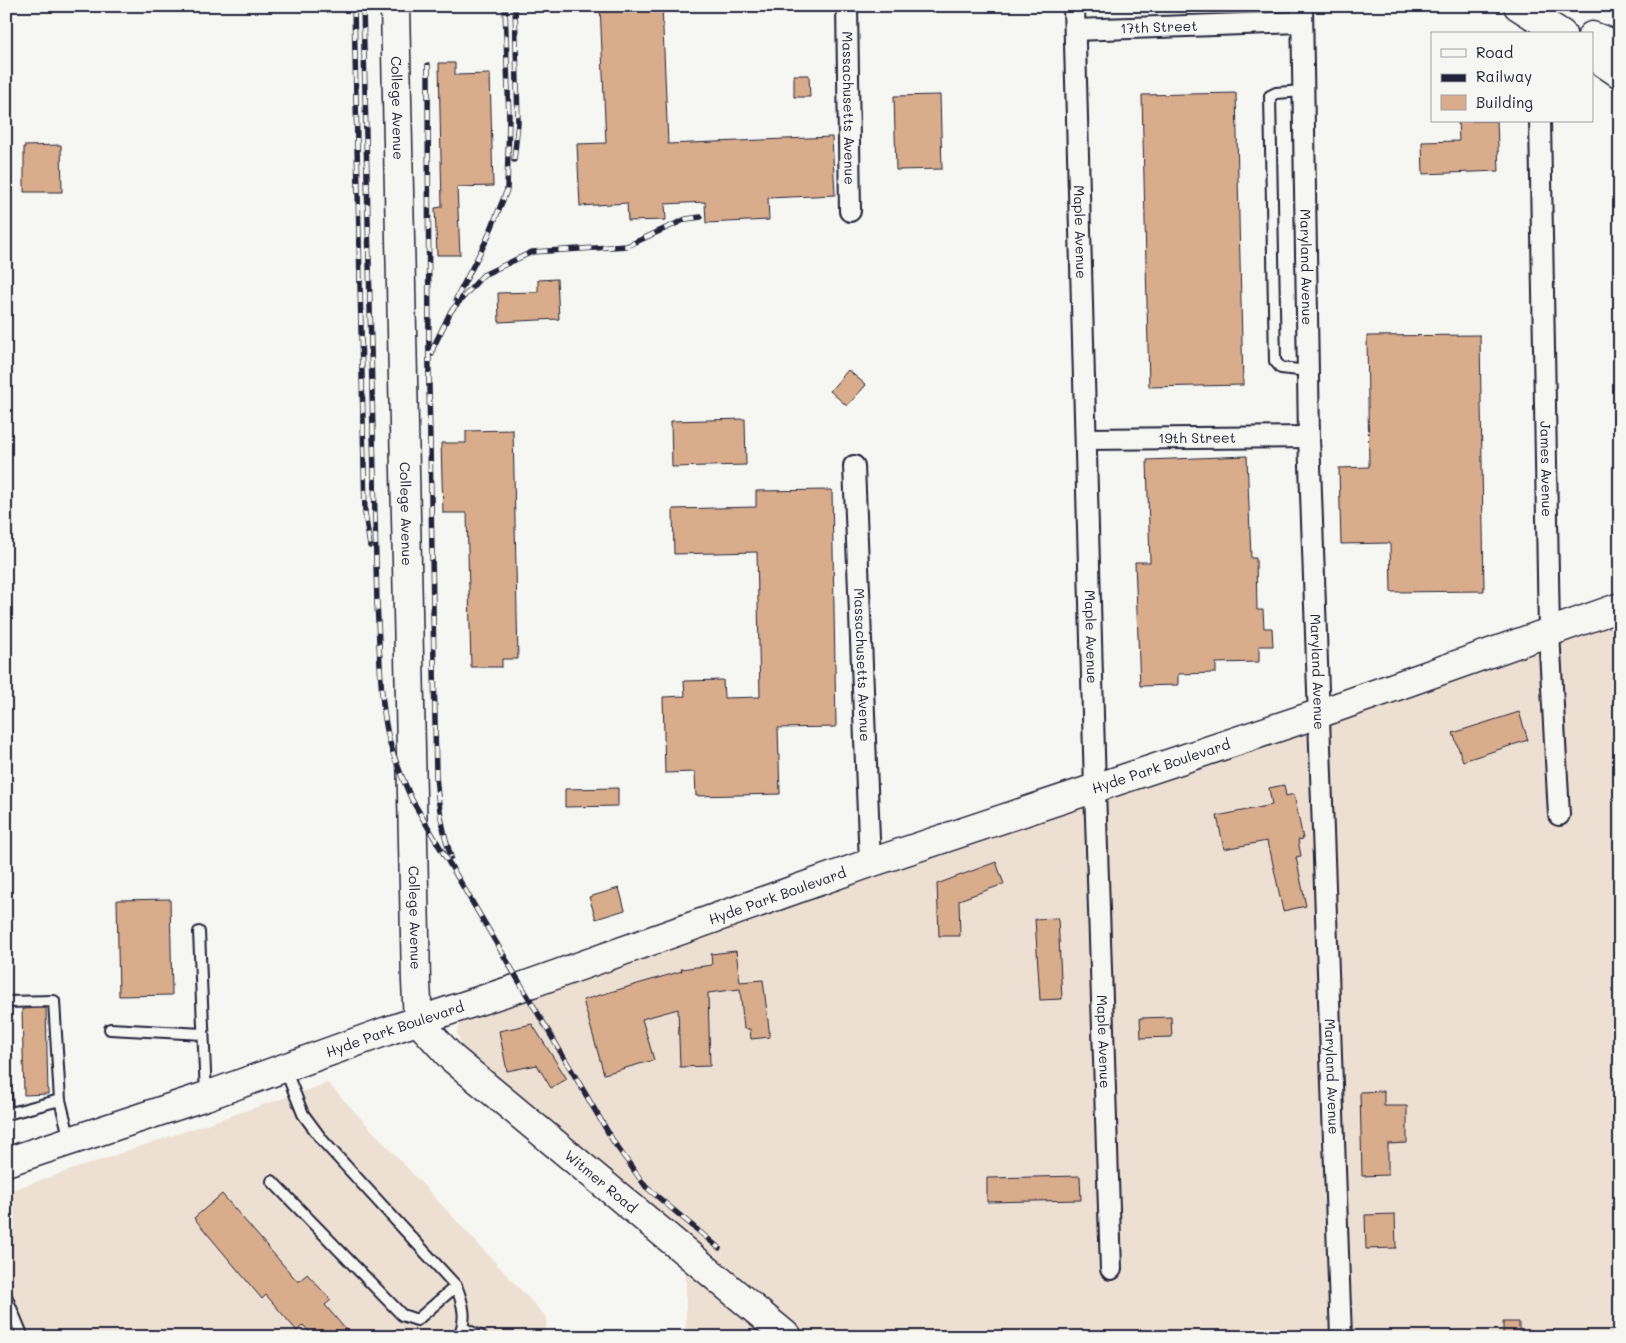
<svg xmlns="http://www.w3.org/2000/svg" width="1626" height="1343" font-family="Mali,sans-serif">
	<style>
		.built { fill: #ede0d3 }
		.building { fill: #d9ac8b; stroke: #22223b }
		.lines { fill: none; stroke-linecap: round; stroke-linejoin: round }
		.lane-casing { stroke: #22223b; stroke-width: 14 }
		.street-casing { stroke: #22223b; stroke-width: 24 }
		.secondary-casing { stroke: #22223b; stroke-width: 31 }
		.lane { stroke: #f6f6f2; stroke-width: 10 }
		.street { stroke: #f6f6f2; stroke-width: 20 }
		.secondary { stroke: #f6f6f2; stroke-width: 28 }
		.rail-casing { stroke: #22223b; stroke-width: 5.5 }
		.rail { stroke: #f6f6f2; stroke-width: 4; stroke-dasharray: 11; stroke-linecap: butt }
		.labels { text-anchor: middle; stroke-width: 4; stroke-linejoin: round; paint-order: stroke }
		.street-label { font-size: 14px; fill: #22223b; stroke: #f6f6f2 }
	</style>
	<rect width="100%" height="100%" fill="#f6f6f2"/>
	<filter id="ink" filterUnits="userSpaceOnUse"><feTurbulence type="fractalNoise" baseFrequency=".02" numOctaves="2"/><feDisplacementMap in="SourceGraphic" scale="10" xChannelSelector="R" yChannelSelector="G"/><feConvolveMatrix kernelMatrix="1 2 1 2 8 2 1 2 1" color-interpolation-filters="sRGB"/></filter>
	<g filter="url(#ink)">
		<path class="built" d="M1620,618V1337H686V1237L463,1048L457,1033L461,1021Z
			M328,1083L547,1318L545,1337H6V1192Z"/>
		<path class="building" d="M600,6H662L668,144L832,137L835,195L768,198L769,220L706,223L705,202L665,204L666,220L628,221L627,203L580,206L577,144L606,143Z
			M439,63H455V75L490,74L493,186L457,187L460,255H437L435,208L442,207Z
			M794,75H809L810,97H794Z
			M1236,93L1243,385L1149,387L1142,95Z
			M940,95L942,169L896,170L894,96Z
			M1458,121H1497L1499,171L1423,174L1422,142L1459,141Z
			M61,145L62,192H24V146Z
			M557,279L559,319L499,322L498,293L538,292V280Z
			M1480,335L1484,591L1391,592L1390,543L1341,544L1339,468L1369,467L1367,336Z
			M848,370L866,385L847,406L830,391Z
			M745,419L746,465L672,467L671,421Z
			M513,430L518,659H502V667H471L467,513H443L441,443H466V431Z
			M1247,456L1251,558H1256L1257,610H1263L1264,628H1272L1273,646H1259V662L1216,663V673L1178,674V685L1140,686L1135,562H1150L1147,460Z
			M832,490L836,727L778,728L780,794L696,796L695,772L665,773L663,697L685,696L684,681L723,680L724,698L760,697L757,552L674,554L673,509L756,507V491Z
			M1519,712L1528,740L1463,761L1453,733Z
			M1284,785L1286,796L1294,794L1303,839L1298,840L1301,856L1296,857L1306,906L1283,911L1270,850L1269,851L1267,841L1224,849L1217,816L1272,805L1269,788Z
			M618,788V806L565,807V789Z
			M996,862L1004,884L959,900L960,936H939L937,884Z
			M619,888L625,910L596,919L589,897Z
			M170,899L172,995L119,996L117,900Z
			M1058,918L1062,999L1040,1000L1035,919Z
			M736,951L740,982L763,980L770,1037L751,1039L750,1029H744L740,989L708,993L710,1066L680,1067L678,1009L642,1019L654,1060L604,1074L583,1000L682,971L681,969L712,965L711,954Z
			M46,1008L48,1094L24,1095L22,1009Z
			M1171,1017L1172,1037L1141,1038L1140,1018Z
			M532,1024L567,1079L551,1088L537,1065L507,1071L499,1031Z
			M1384,1091V1106H1407V1143L1388,1144V1175L1362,1176L1360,1092Z
			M1080,1176L1081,1200L987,1202V1178Z
			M222,1194L298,1282L307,1274L331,1300L325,1305L352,1337H314L303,1325L297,1331L266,1295L262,1299L194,1218Z
			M1395,1214L1396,1248L1366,1249L1365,1215Z
			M1503,1322H1519V1337H1503Z"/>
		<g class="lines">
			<g class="lane-casing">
				<path id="lane" d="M1303,91L1276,93L1270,96L1275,361L1281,368L1308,371
					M199,932L206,1095
					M6,1002L54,1001L60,1100L70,1140
					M110,1029L203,1034
					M285,1069L303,1114L323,1141L456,1286C463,1303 468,1320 458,1337
					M6,1093L7,1114L60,1100
					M272,1181L402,1315L417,1320L456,1286
					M6,1296L23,1337
					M463,1328L482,1337"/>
			</g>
			<g class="street-casing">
				<g id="street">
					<path id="s1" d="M847,6L850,211"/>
					<path id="s2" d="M1074,6L1095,789L1111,1269"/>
					<path id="s3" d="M1302,6L1309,437L1341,1337"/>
					<path id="s4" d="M1075,30L1302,22"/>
					<path id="s5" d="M1540,121L1549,632L1559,815"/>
					<path id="s6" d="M1086,439L1309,437"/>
					<path id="s7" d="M854,466L870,863"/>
				</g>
			</g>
			<g class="secondary-casing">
				<g id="secondary">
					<path id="s8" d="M395,6L416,982L418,1021L452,1058L788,1337"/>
					<path d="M1518,6L1562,34"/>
					<path d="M1592,36L1620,46"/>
					<path d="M1592,55L1620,74"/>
					<path id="s9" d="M6,1162L206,1096L387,1031L521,987L870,863L1318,714L1620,607"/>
				</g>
			</g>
			<use href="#lane" class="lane"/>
			<use href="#street" class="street"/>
			<use href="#secondary" class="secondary"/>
			<g class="rail-casing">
				<path id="rail" d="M354,6L365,513L370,546
					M363,6L377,604C380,646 379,693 388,735C393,758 403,779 412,800L615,1144L646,1187L719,1248
					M428,65L429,386L436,776C438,804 442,830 451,857
					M514,160L518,123L515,6
					M456,299L487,239L507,190L509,119L505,6
					M432,354L433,348L451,311L483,275L532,252L627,246L686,219L701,217"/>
			</g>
			<use href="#rail" class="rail"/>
		</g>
	</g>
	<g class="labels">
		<g class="street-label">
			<text dy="5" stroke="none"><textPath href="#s4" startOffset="84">17th Street</textPath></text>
			<text dy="5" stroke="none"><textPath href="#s8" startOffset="102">College Avenue</textPath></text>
			<text dy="5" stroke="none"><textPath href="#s1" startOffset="102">Massachusetts Avenue</textPath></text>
			<text dy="5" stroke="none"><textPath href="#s2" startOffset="226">Maple Avenue</textPath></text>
			<text dy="5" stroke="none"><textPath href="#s3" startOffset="261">Maryland Avenue</textPath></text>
			<text dy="5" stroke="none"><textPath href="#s6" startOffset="111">19th Street</textPath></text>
			<text dy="5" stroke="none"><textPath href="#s5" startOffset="348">James Avenue</textPath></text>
			<text dy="5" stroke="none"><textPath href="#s8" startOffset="508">College Avenue</textPath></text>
			<text dy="5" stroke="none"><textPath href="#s2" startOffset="631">Maple Avenue</textPath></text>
			<text dy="5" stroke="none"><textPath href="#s7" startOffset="199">Massachusetts Avenue</textPath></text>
			<text dy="5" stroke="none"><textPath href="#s3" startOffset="666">Maryland Avenue</textPath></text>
			<text dy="5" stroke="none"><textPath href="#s9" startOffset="1221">Hyde Park Boulevard</textPath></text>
			<text dy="5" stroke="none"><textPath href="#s9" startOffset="816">Hyde Park Boulevard</textPath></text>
			<text dy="5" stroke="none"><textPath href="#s8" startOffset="912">College Avenue</textPath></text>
			<text dy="5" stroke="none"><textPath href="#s9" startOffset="411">Hyde Park Boulevard</textPath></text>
			<text dy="5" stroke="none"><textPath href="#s2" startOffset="1036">Maple Avenue</textPath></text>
			<text dy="5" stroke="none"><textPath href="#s3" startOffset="1071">Maryland Avenue</textPath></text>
			<text dy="5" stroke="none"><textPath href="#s8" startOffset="1259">Witmer Road</textPath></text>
		</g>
	</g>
	<rect width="1626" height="1343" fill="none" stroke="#f6f6f2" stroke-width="25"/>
	<rect x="12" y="12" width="1601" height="1318" fill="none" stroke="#22223b" stroke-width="2" filter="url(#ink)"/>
	<rect x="1431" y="32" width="162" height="90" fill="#f6f6f2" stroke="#a1a1a9"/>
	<rect x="1441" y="49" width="25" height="8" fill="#f6f6f2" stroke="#a1a1a9"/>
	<text x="1476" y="58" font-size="15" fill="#22223b">Road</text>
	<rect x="1441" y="74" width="25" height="8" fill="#22223b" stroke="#a1a1a9"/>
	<text x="1476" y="82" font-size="15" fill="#22223b">Railway</text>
	<rect x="1441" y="95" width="25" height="15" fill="#d9ac8b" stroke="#a1a1a9"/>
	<text x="1476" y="108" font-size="15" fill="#22223b">Building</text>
</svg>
